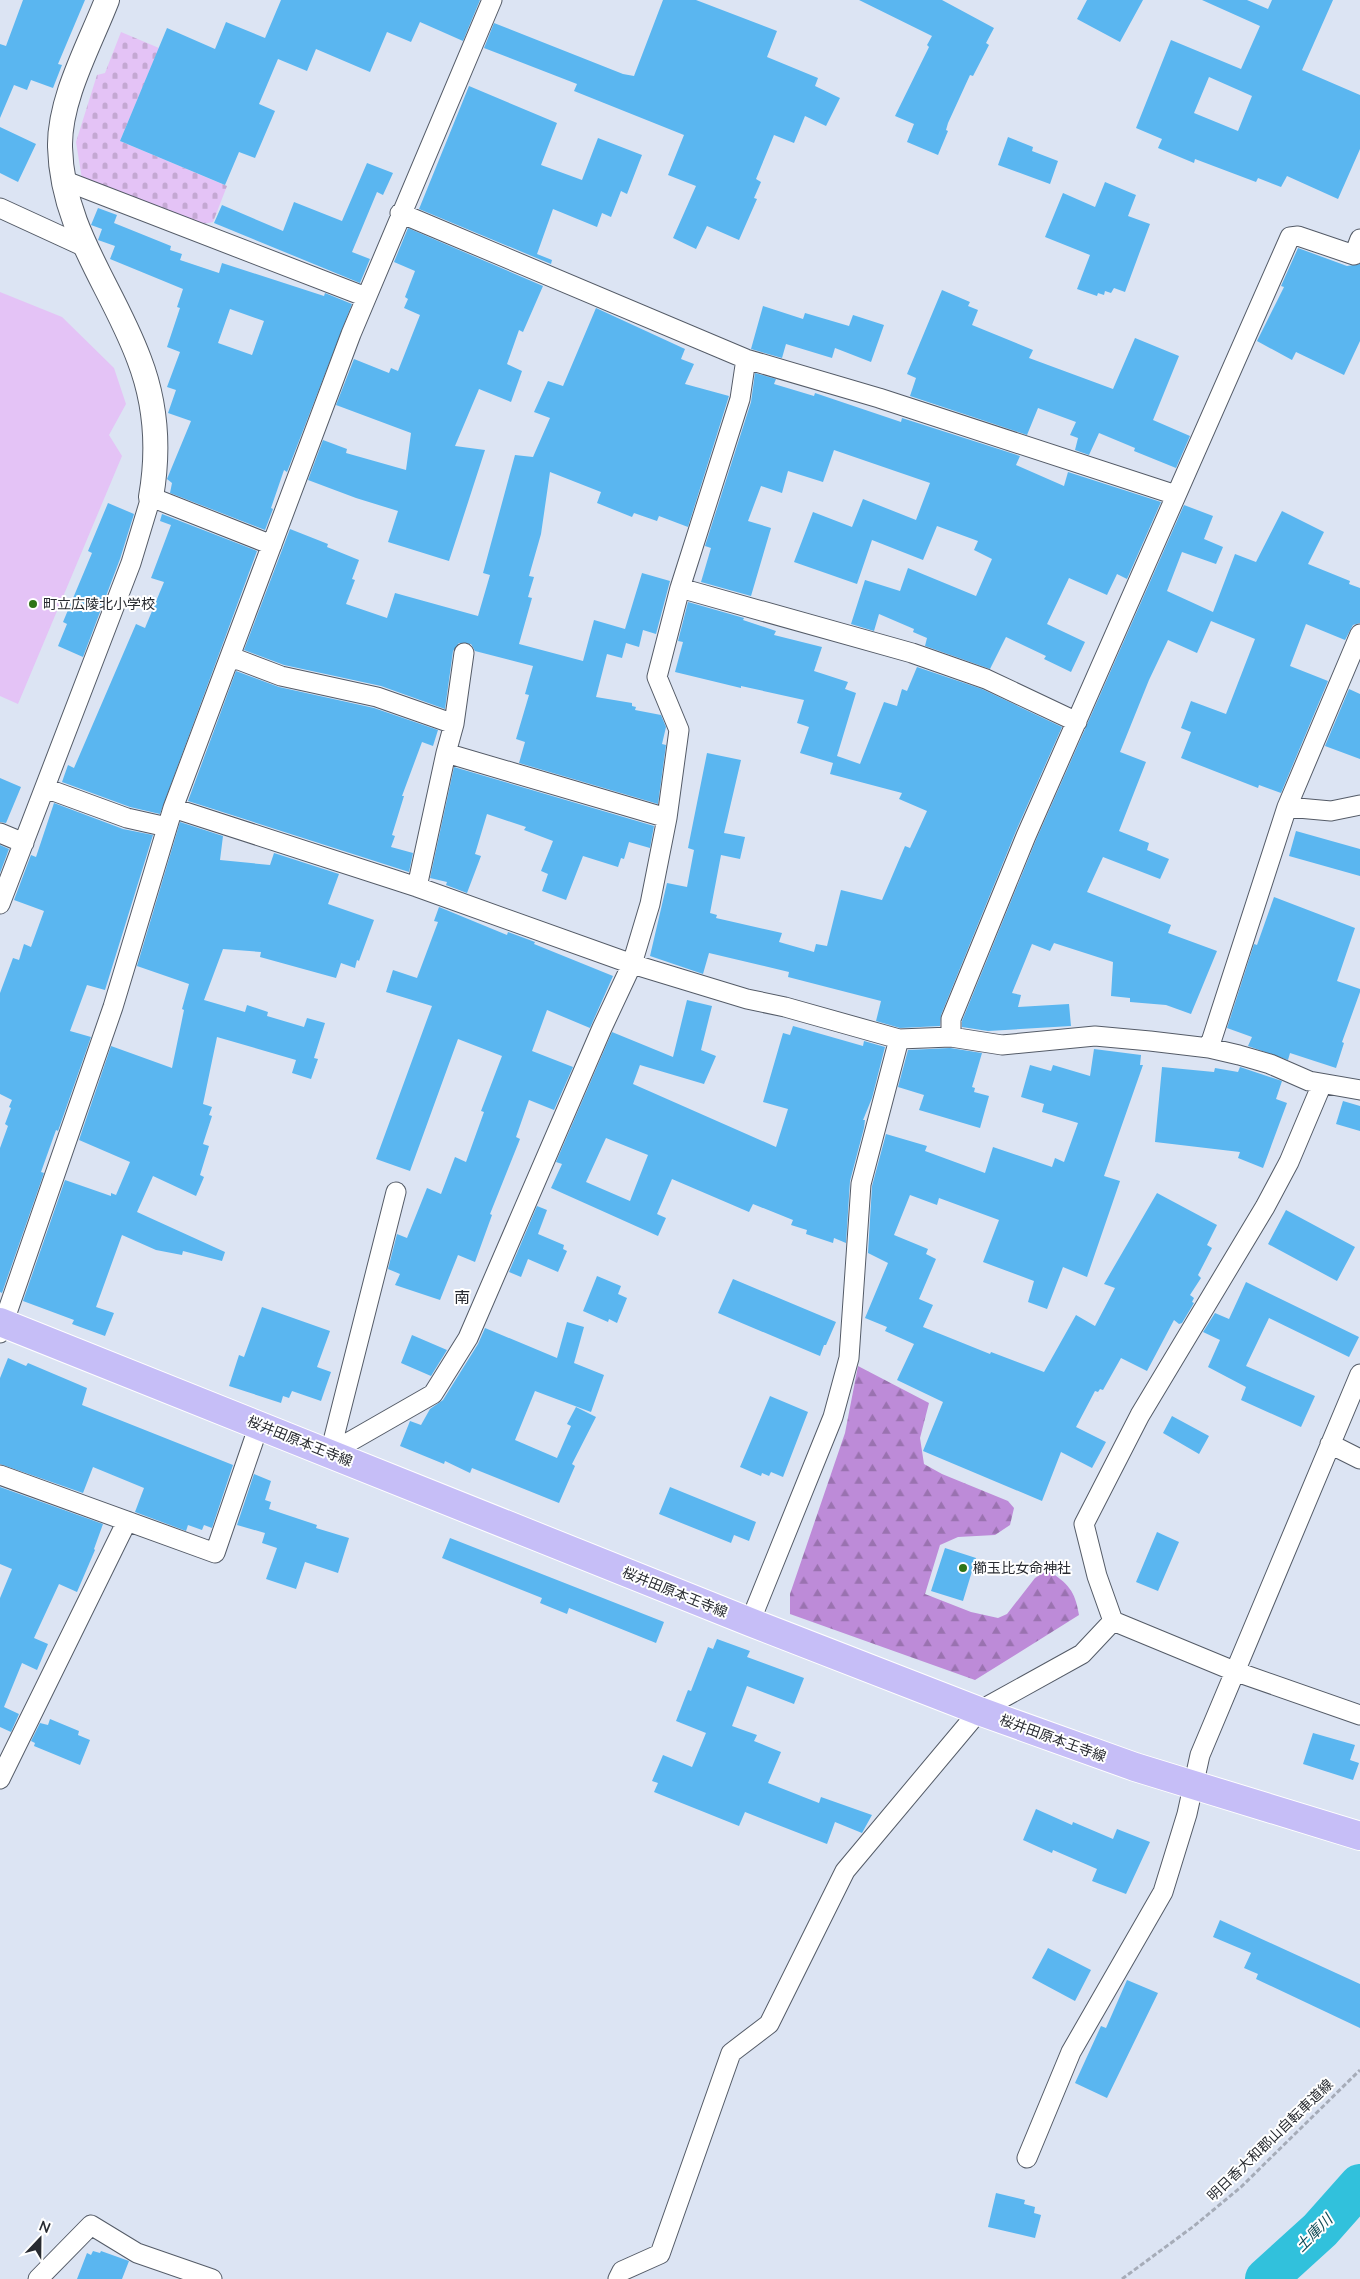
<svg xmlns="http://www.w3.org/2000/svg" width="1360" height="2279" font-family="Lato,'Noto Sans JP',sans-serif">
	<style>
		.grass { fill: #e4c3f6 }
		.forest { fill: url(#forest-firs) }
		.cemetery { fill: url(#cemetery-stones) }
		.lines { fill: none; stroke-linecap: round; stroke-linejoin: round }
		.river { stroke: #31c1dc; stroke-width: 42 }
		.building { fill: #5ab6f0; fill-rule: evenodd }
		.minor-casing { stroke: #545b67; stroke-width: 21 }
		.tertiary-casing { stroke: #545b67; stroke-width: 26 }
		.primary-casing { stroke: #fff; stroke-width: 30 }
		.path { stroke: #a6acb8; stroke-width: 3; stroke-dasharray: 5 2.5; stroke-linecap: butt }
		.minor { stroke: #fff; stroke-width: 19 }
		.tertiary { stroke: #fff; stroke-width: 24 }
		.primary { stroke: #c6bef7; stroke-width: 28 }
		.poi-dot { fill: #2e7416; stroke: #fff; stroke-width: 2 }
		.labels { text-anchor: middle; stroke-width: 4; stroke-linejoin: round; paint-order: stroke }
		.poi-label { font-size: 14px; fill: #282b31; stroke: #fff; text-anchor: start }
		.street-label { font-size: 14px; fill: #282b31; stroke: #fff }
		.water-label { font-size: 15px; font-style: italic; fill: #114c57; stroke: #fff }
		.quarter-label { font-size: 16px; fill: #282b31; stroke: #fff }
	</style>
	<defs>
		<pattern id="forest-firs" width="22" height="20" patternUnits="userSpaceOnUse" patternTransform="scale(1.25)"><rect width="22" height="20" fill="#bd8bd8"/><path d="M5 1l3.5 6h-7zM16 11l3.5 6h-7z" fill="#9a72b0"/></pattern>
		<pattern id="cemetery-stones" width="16" height="16" patternUnits="userSpaceOnUse" patternTransform="scale(1.25)"><rect width="16" height="16" fill="#e4c3f6"/><path d="M2 7V4a2 2 0 0 1 4 0v3zM10 15v-3a2 2 0 0 1 4 0v3z" fill="#c4a8d3"/></pattern>
	</defs>
	<rect width="100%" height="100%" fill="#dce4f3"/>
	<path class="grass" d="M0,292L62,317L114,368L126,404L109,435L122,456L18,704L0,696Z"/>
	<path class="forest" d="M858,1366L929,1403L920,1438L924,1464L942,1474L1008,1501L1014,1508L1010,1525L995,1535L958,1537L940,1545L925,1594L971,1612L998,1618L1007,1614L1035,1578L1048,1570C1068,1584 1075,1590 1079,1615L975,1680L790,1614V1594L845,1433Z"/>
	<path class="cemetery" d="M121,32L159,48L120,141L227,186L213,222L197,225L82,179L76,142L97,75L105,73Z"/>
	<g class="lines">
		<path class="river" d="M1266,2279L1320,2230L1360,2185"/>
	</g>
	<path class="building" d="M23,0H85L58,64L62,65L53,88L31,80L27,90L14,85L0,118V44L6,46Z
		M281,0H480L463,41L420,22L411,42L387,32L370,72L316,49L307,71L278,59L259,104L275,111L255,158L239,152L225,185L120,141L167,28L215,49L226,22L265,38Z
		M663,0H696L777,31L767,57L818,78L815,86L840,98L826,126L805,116L794,143L774,135L756,179L761,182L754,198L757,199L739,240L707,226L696,249L673,238L696,186L668,175L684,135L574,91L577,84L484,48L494,23L623,74L634,76Z
		M859,0H942L994,28L986,43L989,45L973,76L970,75L948,123L946,130L948,131L938,155L907,142L914,124L895,116L929,47L927,45L932,36Z
		M1087,0H1143L1120,42L1077,19Z
		M1202,0H1247L1268,9L1272,0H1333L1302,70L1360,95V149L1338,199L1287,176L1281,187L1258,178L1256,182L1195,159L1194,163L1158,148L1162,139L1136,128L1171,40L1241,69L1260,26ZM1209,77L1252,96L1238,131L1194,113Z
		M469,86L557,123L541,165L582,180L598,138L642,155L627,194L621,191L611,217L602,213L597,227L553,209L537,254L552,260L551,264L419,209Z
		M0,127L36,144L18,182L0,173Z
		M1008,137L1033,147L1032,151L1058,161L1050,184L998,165Z
		M367,163L393,173L383,195L377,192L352,252L370,259L360,283L214,223L222,205L283,231L294,202L342,221Z
		M1105,182L1136,195L1128,216L1150,224L1125,292L1114,288L1111,293L1105,291L1104,295L1098,293L1097,296L1077,289L1090,255L1045,237L1063,193L1095,207Z
		M98,208L117,215L114,223L171,246L170,250L182,254L180,260L219,273L222,263L324,296L325,293L352,304L287,472L284,470L271,508L273,509L265,530L170,493L172,483L167,479L191,421L168,413L176,390L167,387L180,352L167,347L180,308L177,307L183,289L110,259L115,246L98,240L102,229L91,225ZM230,309L264,321L252,355L218,343Z
		M408,228L543,286L523,332L519,330L507,364L522,371L511,402L479,389L455,446L485,450L449,561L388,542L398,511L356,498L308,480L323,440L347,449L346,453L406,470L411,433L336,405L354,359L389,373L391,368L398,371L420,315L404,308L408,299L405,297L415,271L394,262Z
		M1298,248L1347,266L1360,264V341L1344,375L1296,352L1292,360L1257,341L1284,287L1281,286Z
		M942,290L970,302L968,306L978,310L972,325L1033,350L1029,358L1113,389L1135,338L1179,356L1153,420L1190,436L1176,468L1134,451L1135,448L1099,433L1089,455L1075,450L1078,438L1070,435L1076,422L1038,408L1027,435L910,396L916,378L907,374Z
		M763,306L803,319L805,313L849,326L853,315L884,325L871,362L835,348L832,358L786,344L782,358L751,349Z
		M596,308L685,349L681,359L694,364L685,384L729,396L688,527L659,516L657,521L634,513L632,517L597,503L601,492L550,472L541,534L529,576L534,577L528,597L532,598L519,644L583,661L594,620L625,629L642,573L670,581L656,634L643,630L639,647L626,643L622,658L607,654L596,697L632,703V706L636,707L635,710L661,715L666,727L662,744L666,745L658,804L519,763L525,742L516,739L529,695L525,694L533,666L475,651L471,644L459,643L453,651L445,709L381,686L284,665L244,650L290,529L328,544L327,547L359,560L352,579L355,580L346,604L387,618L395,593L478,616L490,575L483,573L515,455L533,457L550,418L534,412L548,381L563,386Z
		M755,373L776,379L774,384L814,396L815,393L901,422L902,418L1020,456L1016,465L1064,486L1068,472L1161,502L1127,579L1117,574L1107,595L1069,578L1047,624L1085,642L1071,672L1044,659L1046,656L1006,637L990,669L925,646L927,638L913,632L914,629L879,614L874,631L851,624L865,580L900,591L908,568L976,596L992,559L974,550L978,541L937,526L923,560L872,540L857,584L794,562L813,512L852,527L863,499L916,520L930,483L834,450L823,482L788,471L782,493L761,486L748,521L771,528L751,596L701,582L711,548L705,546L751,402Z
		M108,503L134,514L120,559L83,657L58,646L67,624L63,622L92,553L88,551Z
		M1184,505L1213,516L1204,539L1223,547L1216,564L1182,552L1167,591L1213,612L1235,554L1256,562L1282,511L1324,532L1308,564L1350,581L1349,584L1360,588V623L1353,625L1345,640L1306,624L1290,666L1328,681L1281,793L1259,785L1258,788L1181,758L1191,732L1181,728L1191,701L1226,714L1255,639L1211,621L1197,653L1168,640L1149,680L1120,752L1146,762L1119,831L1149,843L1147,850L1169,859L1160,879L1103,857L1087,892L1171,925L1168,933L1217,951L1191,1014L1166,1005L1130,1002V998L1111,996L1113,962L1054,943L1050,951L1032,944L1012,993L1021,995L1018,1007L1069,1004L1071,1026L988,1031L962,1027V1021L1036,840Z
		M162,514L257,551L160,814L130,807L62,782L68,765L74,768L136,624L145,628L164,582L151,578L171,525L160,521Z
		M688,602L744,618L743,620L776,631L774,635L822,647L814,671L848,682L845,689L856,693L837,756L860,764L884,702L897,706L902,689L907,691L917,667L982,689L1062,727L1016,831L941,1015L940,1026L900,1028L876,1021L881,1001L788,977L789,972L709,953L703,974L650,956L667,883L687,887L694,850L688,848L707,753L741,760L724,833L745,837L740,859L721,855L710,913L717,915L716,918L782,933L779,942L814,952L816,944L827,946L841,890L882,900L905,846L910,848L927,811L899,799L902,793L830,774L833,763L800,753L809,727L797,723L804,700L741,686V688L675,672L683,642L678,641Z
		M236,671L279,687L374,708L438,730L433,746L422,742L402,796H404L392,835L395,836L391,847L413,853L409,872L188,801Z
		M1349,689L1360,694V759L1325,746Z
		M454,767L654,826L650,848L629,842L624,859L621,858L618,867L583,856L566,900L542,891L548,874L541,871L553,841L524,830L526,827L487,814L475,854L481,856L467,893L446,885L447,882L430,878Z
		M0,778L21,787L6,823L0,822Z
		M54,803L123,829L153,835L105,990L87,985L70,1031L91,1037L58,1131L56,1130L41,1172L44,1173L2,1293L0,1292V1148L8,1126L5,1124L11,1108L9,1107L12,1100L0,1094V993L13,958L19,960L24,944L31,947L44,911L14,900L31,855L36,857Z
		M180,822L223,836L220,860L270,865L274,853L339,874L328,904L374,920L359,961L357,960L355,968L341,963L336,978L260,957L261,952L223,949L204,1000L245,1012L247,1005L268,1012L267,1016L304,1027L307,1018L325,1023L314,1058L318,1059L311,1079L292,1073L296,1060L217,1037L203,1104L212,1107L209,1115L212,1116L203,1144L209,1146L200,1175L204,1177L196,1196L153,1176L137,1212L225,1252L222,1261L183,1251L182,1255L156,1250L122,1235L96,1307L114,1313L105,1336L72,1324L74,1320L23,1301L65,1180L111,1196V1193L116,1195L130,1162L79,1140L111,1046L172,1068L184,1010L182,1009L189,984L137,966Z
		M1296,831L1360,849V876L1289,856Z
		M0,845L9,849L0,873Z
		M1274,897L1355,928L1337,981L1360,989V992L1342,1042L1344,1043L1336,1068L1290,1053L1288,1060L1248,1046L1252,1037L1227,1028L1254,944L1257,945Z
		M439,907L507,935L508,932L535,942L534,944L613,976L590,1028L547,1010L532,1051L573,1067L554,1110L529,1100L516,1137L520,1139L490,1214L492,1215L475,1262L458,1255L440,1300L395,1285L400,1274L388,1269L397,1234L407,1238L427,1188L441,1194L455,1157L466,1162L484,1112L481,1111L502,1056L458,1039L410,1171L376,1159L432,1006L386,992L393,970L417,978L438,922L434,921Z
		M687,1000L712,1006L701,1050L716,1056L704,1084L640,1065L633,1084L776,1147L788,1109L763,1102L783,1033L790,1035L793,1026L863,1046L864,1041L885,1047L872,1098L863,1120H865L864,1128L850,1181L846,1243L834,1238L833,1243L806,1234L807,1230L791,1225L793,1220L753,1204L749,1212L672,1179L657,1214L666,1218L658,1236L551,1188L562,1164L556,1162L612,1032L673,1057ZM606,1138L648,1155L630,1201L586,1182Z
		M950,1048L982,1053L972,1087L975,1088L974,1092L989,1096L980,1128L919,1110L924,1095L898,1087L908,1050Z
		M1094,1049L1141,1055L1140,1065H1143L1104,1176L1120,1181L1087,1277L1063,1267L1047,1309L1028,1302L1034,1281L983,1262L999,1220L939,1198L937,1205L910,1195L894,1235L928,1249L926,1254L936,1259L919,1299L933,1305L923,1327L990,1354L991,1352L1044,1372L1076,1315L1095,1326L1115,1288L1104,1284L1157,1193L1217,1225L1207,1245L1212,1248L1198,1275L1201,1278L1190,1295L1194,1298L1192,1302L1194,1303L1182,1323L1179,1324L1174,1320L1147,1371L1121,1358L1103,1390L1100,1389L1098,1392L1095,1391L1076,1427L1106,1442L1092,1468L1061,1452L1042,1501L923,1451L943,1402L897,1380L914,1344L885,1331L887,1327L865,1318L888,1263L868,1253L872,1186L886,1134L927,1146L925,1151L985,1173L993,1147L1052,1167L1055,1158L1064,1162L1078,1123L1042,1112L1044,1104L1021,1097L1030,1065L1051,1071L1053,1065L1090,1076Z
		M1162,1067L1214,1072L1215,1068L1238,1072L1240,1067L1282,1081L1276,1099L1287,1103L1263,1168L1238,1158L1240,1152L1155,1142Z
		M1343,1101L1360,1106V1131L1336,1124Z
		M537,1206L547,1210L538,1234L564,1245L563,1249L567,1251L558,1272L528,1259L521,1277L509,1272Z
		M1286,1210L1355,1247L1337,1281L1268,1244Z
		M597,1276L621,1286L618,1294L627,1298L617,1323L609,1319L608,1322L583,1311Z
		M733,1279L836,1322L826,1345H824L820,1356L718,1313Z
		M1246,1282L1359,1337L1349,1357L1269,1318L1246,1366L1315,1396L1301,1427L1241,1400L1246,1387L1208,1367L1220,1340L1203,1332L1215,1313L1229,1319Z
		M262,1307L330,1331L317,1367L331,1372L321,1401L292,1391L289,1398L283,1396L281,1403L229,1386L239,1355L244,1357Z
		M567,1322L584,1327L574,1363L604,1375L591,1412L535,1391L515,1440L557,1458L571,1426L567,1424L576,1407L596,1417L572,1464L575,1466L559,1503L472,1468L470,1473L445,1461L444,1464L400,1446L410,1421L421,1425L430,1409L443,1400L478,1344L485,1328L557,1358Z
		M412,1335L447,1350L431,1376L401,1363Z
		M8,1358L26,1366L28,1363L87,1388L82,1405L233,1465L212,1528L204,1525L202,1530L188,1525L186,1531L135,1512L144,1488L93,1467L83,1493L0,1464V1378Z
		M770,1396L808,1412L783,1477L771,1472L769,1476L762,1473L761,1476L740,1467Z
		M1172,1416L1209,1436L1199,1454L1163,1433Z
		M254,1474L271,1481L265,1500L271,1502L269,1509L317,1525L316,1528L349,1538L338,1573L305,1562L296,1589L266,1579L277,1548L262,1543L265,1533L237,1525Z
		M0,1487L103,1524L94,1549L95,1550L77,1592L59,1584L34,1638L48,1644L37,1670L22,1663L4,1707L19,1714L11,1732L0,1727V1598L12,1569L0,1564Z
		M670,1487L756,1522L749,1541L734,1535L731,1543L659,1514Z
		M1157,1532L1179,1542L1158,1591L1136,1582Z
		M450,1538L664,1622L656,1643L569,1608L567,1614L540,1603L542,1598L442,1558Z
		M945,1548L976,1558L963,1601L931,1591Z
		M717,1639L750,1651L747,1657L804,1678L794,1704L747,1686L732,1726L757,1735L754,1741L781,1752L768,1783L819,1803L821,1797L872,1815L862,1833L835,1822L827,1844L745,1812L739,1826L654,1792L658,1783L652,1781L663,1755L692,1767L706,1733L676,1721L688,1690L691,1691L708,1647L713,1649Z
		M50,1719L79,1731L78,1735L90,1740L80,1765L34,1746L35,1743L31,1741L40,1723L48,1725Z
		M1313,1733L1355,1745L1350,1760L1359,1763L1353,1780L1303,1764Z
		M1036,1809L1072,1825L1073,1822L1113,1839L1117,1829L1150,1842L1126,1894L1092,1881L1097,1869L1053,1850L1052,1853L1023,1840Z
		M1220,1920L1360,1984V2028L1256,1979L1258,1974L1244,1968L1251,1953L1213,1937Z
		M1048,1948L1091,1970L1075,2001L1032,1978Z
		M1127,1980L1158,1993L1107,2098L1075,2083L1101,2026L1106,2028Z
		M996,2193L1025,2200L1024,2204L1035,2207L1034,2213L1041,2215L1035,2238L988,2227Z
		M93,2251L100,2253L101,2251L129,2261L122,2279H77L87,2253L91,2255Z"/>
	<g class="lines">
		<g class="minor-casing">
			<path id="minor" d="M63,180L366,297
				M0,208L85,247
				M400,213L746,359L879,398L1176,495
				M680,588L912,653L986,679L1077,722
				M230,660H239L281,676L377,697L454,724
				M446,753L454,724L464,653
				M45,788L127,818L167,827
				M1287,807L1331,811L1360,805
				M173,808L417,887L632,964L747,999L785,1007L899,1039L951,1037L1002,1045L1095,1036L1150,1041L1209,1048L1239,1055L1270,1064L1309,1081L1360,1090
				M0,833L24,843
				M417,887L446,753L667,818
				M0,904L131,563L151,497L272,545
				M951,1037V1019L1026,836L1290,237L1298,236L1354,255L1360,239
				M1209,1048L1287,807L1360,634
				M1322,1084L1289,1162L1265,1207L1140,1415L1084,1524L1097,1576L1113,1621L1234,1671L1360,1715
				M0,1333L113,1007L173,808L351,334L492,0
				M1330,1444L1360,1459
				M330,1453L433,1394L468,1338L602,1028L632,964L650,904L667,818L679,730L657,677L680,588L740,399L746,359
				M330,1453L396,1192
				M0,1475L215,1553L259,1425
				M750,1622L833,1417L849,1358L861,1184L899,1039
				M0,1779L127,1521
				M1027,2158L1071,2052L1163,1892L1187,1814L1200,1755L1360,1374
				M38,2279L91,2225L137,2253L212,2279
				M618,2279L622,2271L660,2254L731,2053L769,2024L845,1871L979,1711L1082,1654L1113,1621"/>
		</g>
		<g class="tertiary-casing">
			<path id="tertiary" d="M107,0C90,44 59,99 60,147C62,229 112,286 139,359C156,403 159,451 151,497"/>
		</g>
		<g class="primary-casing">
			<path id="primary" d="M0,1322L750,1622L979,1711L1135,1767L1360,1836"/>
		</g>
		<path class="path" d="M1122,2279L1194,2226L1241,2187L1360,2070"/>
		<use href="#minor" class="minor"/>
		<use href="#tertiary" class="tertiary"/>
		<use href="#primary" class="primary"/>
	</g>
	<g class="poi-dot">
		<circle cx="33" cy="604" r="5"/>
		<circle cx="963" cy="1568" r="5"/>
	</g>
	<g class="labels">
		<g class="poi-label">
			<text x="43" y="609">町立広陵北小学校</text>
			<text x="973" y="1573">櫛玉比女命神社</text>
		</g>
		<g class="street-label">
			<text transform="translate(300 1441) rotate(22)" y="5">桜井田原本王寺線</text>
			<text transform="translate(675 1592) rotate(22)" y="5">桜井田原本王寺線</text>
			<text transform="translate(1053 1738) rotate(20)" y="5">桜井田原本王寺線</text>
			<text transform="translate(1270 2140) rotate(-44)" y="5">明日香大和郡山自転車道線</text>
		</g>
		<g class="water-label">
			<text transform="translate(1314 2233) rotate(-45)" y="5">土庫川</text>
		</g>
		<g class="quarter-label">
			<text x="462" y="1303">南</text>
		</g>
	</g>
	<g transform="translate(40 2239) rotate(22)" stroke="#ffffff" stroke-width="4" paint-order="stroke">
	<path d="M0-4L9 19L0 12L-9 19Z" fill="#282b31"/>
	<text y="-8" font-size="14" font-weight="bold" text-anchor="middle" fill="#282b31">N</text>
	</g>
</svg>
